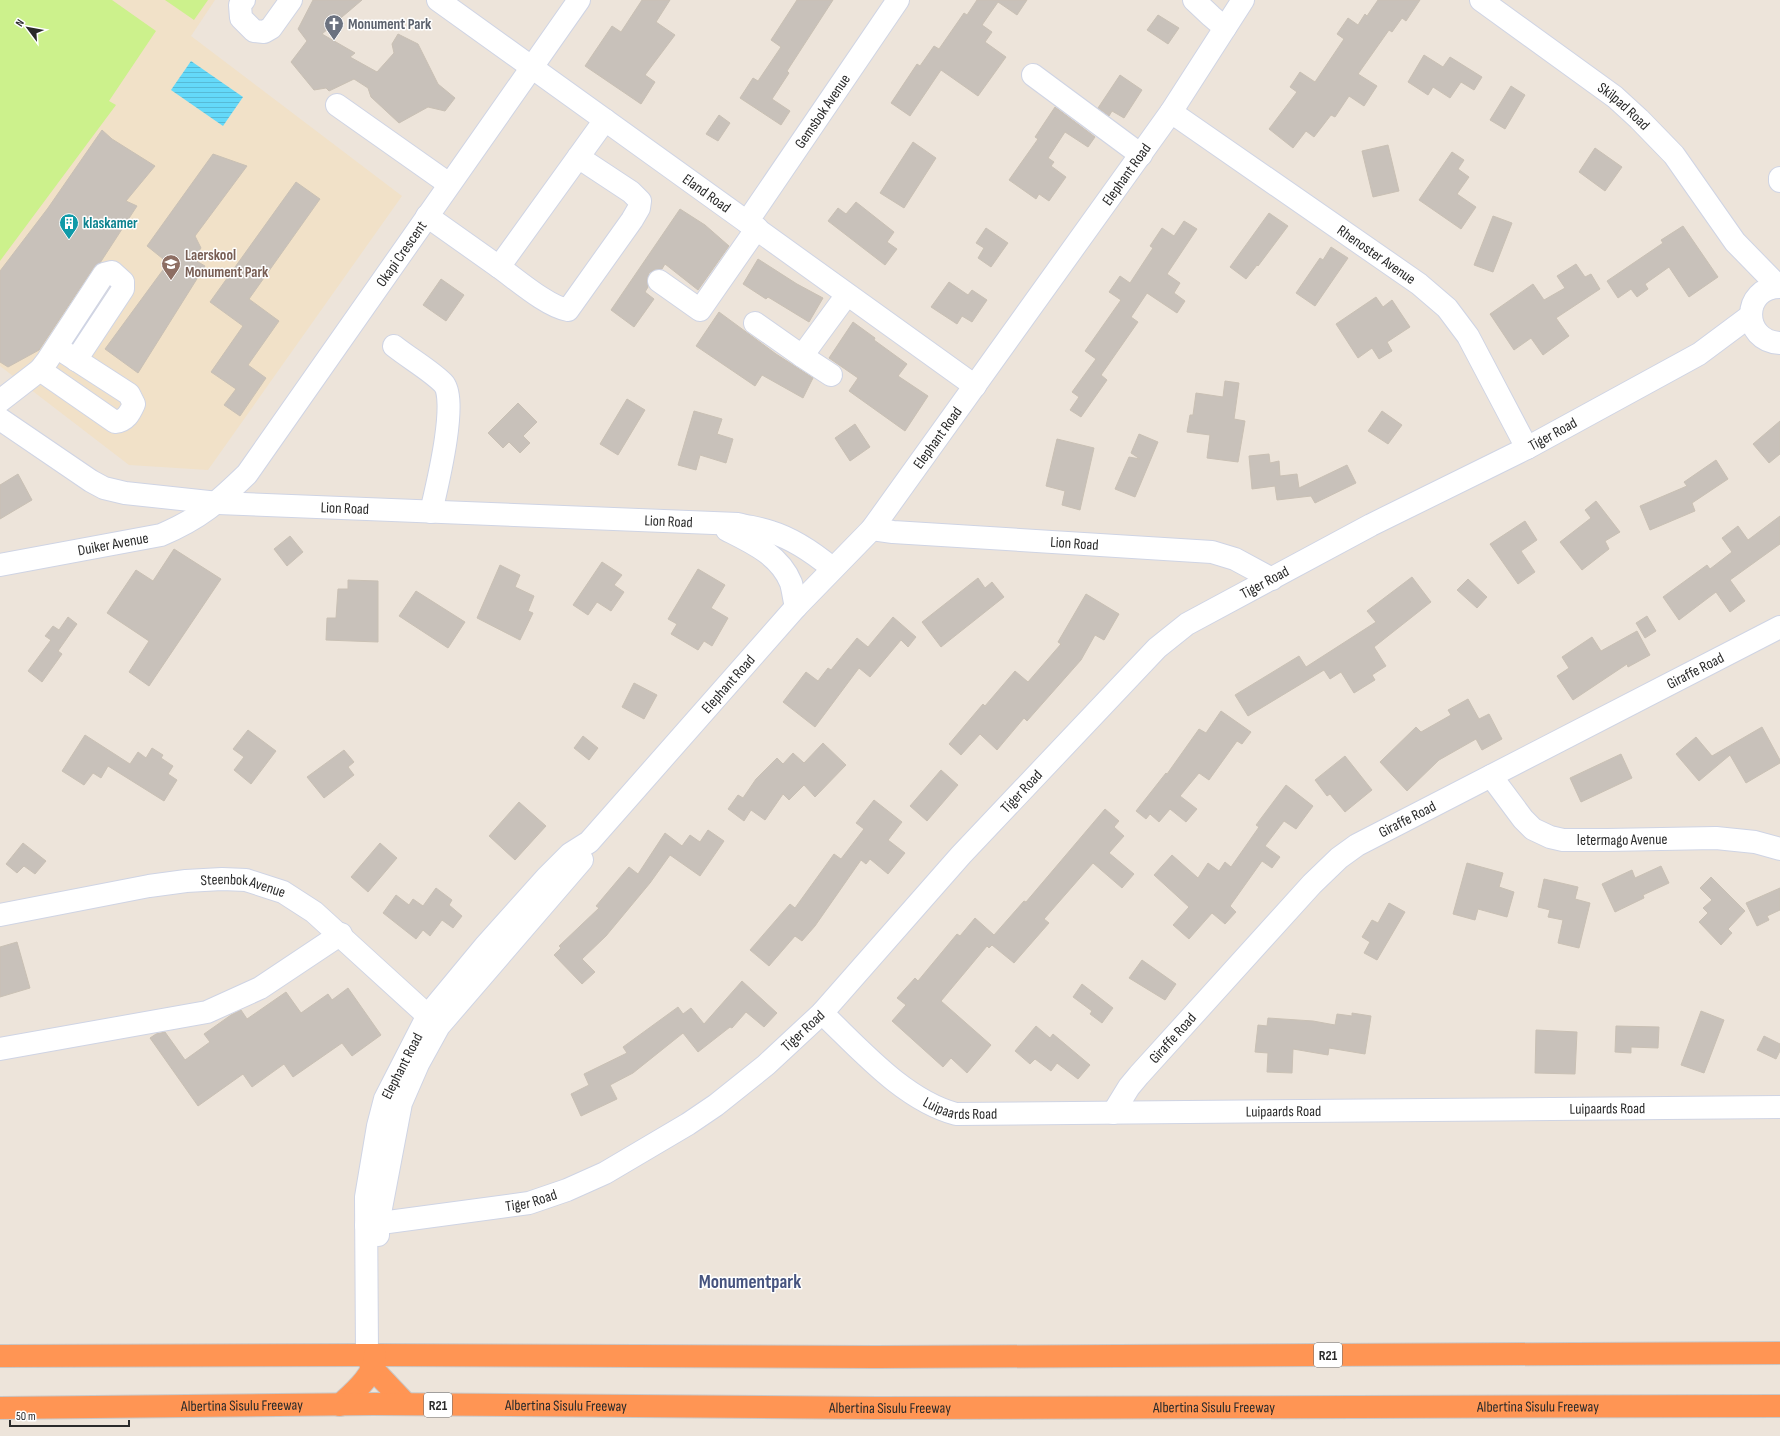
<svg xmlns="http://www.w3.org/2000/svg" width="1780" height="1436" font-family="'Sofia Sans Condensed',sans-serif">
	<style>
		.education { fill: #f1e1c8 }
		.pitch { fill: #ccf18c }
		.water { fill: url(#water-rules) }
		.building { fill: #c8c1ba; stroke: #c9c0b4 }
		.lines { fill: none; stroke-linecap: round; stroke-linejoin: round }
		.minor-casing { stroke: #cfd4e4; stroke-width: 24 }
		.highway-casing { stroke: #c8c8c8; stroke-width: 24 }
		.minor { stroke: #fff; stroke-width: 22 }
		.highway { stroke: #ff9554; stroke-width: 22 }
		.labels { text-anchor: middle; stroke-width: 3; stroke-linejoin: round; paint-order: stroke }
		.shield { fill: #fff; stroke: #6a6a6a; stroke-width: 1 }
		.shield-label { font-size: 14px; font-weight: bold; fill: #2a2a2a }
		.worship-label { font-size: 15px; font-weight: bold; fill: #5b616d; stroke: #fff; text-anchor: start }
		.street-label { font-size: 15px; fill: #2a2a2a; stroke: #fff }
		.culture-label { font-size: 15px; font-weight: bold; fill: #0d838f; stroke: #fff; text-anchor: start }
		.education-label { font-size: 15px; font-weight: bold; fill: #785e54; stroke: #fff; text-anchor: start }
		.district-label { font-size: 19px; font-weight: bold; fill: #46537e; stroke: #fff }
	</style>
	<defs>
		<pattern id="water-rules" width="6" height="5" patternUnits="userSpaceOnUse"><rect width="6" height="5" fill="#64d9f9"/><path d="M0 2.5h6" fill="none" stroke="#57bad6"/></pattern>
	</defs>
	<rect width="100%" height="100%" fill="#ede4da"/>
	<path class="education" d="M0,0H215L191,36L402,196L208,470L129,465L0,366Z"/>
	<path class="pitch" d="M0,0H112L156,31L109,101L116,105L0,261Z
		M165,0H208L194,20Z"/>
	<path class="water" d="M191,61L243,97L223,126L171,90Z"/>
	<path class="building" d="M313,0H362L322,34L355,53L350,57L377,72L394,53L392,44L398,34L418,44L438,84L455,98L445,111L428,107L399,123L371,97L368,88L354,79L329,91L326,88L314,90L291,62L307,41L298,29Z
		M642,0H670L656,22L675,35L645,75L655,82L641,104L585,66L612,26L621,32Z
		M797,0H833L787,71L789,73L772,99L790,111L781,125L740,98L753,78L758,81L781,47L771,40Z
		M977,0H1027L1017,15L998,2L982,25L992,32L985,42L1006,57L978,96L941,70L910,116L891,103L917,64L920,66L934,46L939,49L964,13L967,15Z
		M1378,0H1420L1406,21L1402,18L1392,32L1389,30L1358,74L1377,86L1364,106L1349,96L1335,117L1331,115L1314,137L1306,131L1293,148L1269,129L1297,92L1290,87L1300,72L1315,82L1344,39L1337,34L1348,18L1358,25L1365,14L1367,16Z
		M1158,15L1179,28L1168,44L1147,30Z
		M1424,55L1443,67L1450,57L1482,77L1474,90L1461,82L1450,98L1433,87L1428,95L1408,82Z
		M1120,75L1142,90L1124,118L1112,111L1109,116L1098,108Z
		M1511,86L1525,95L1505,129L1490,120Z
		M1055,107L1095,137L1088,147L1065,132L1048,158L1054,162L1051,166L1066,177L1049,201L1039,194L1036,199L1009,180L1038,139L1035,137Z
		M719,115L730,123L718,141L706,134Z
		M102,130L112,139L155,166L126,201L137,206L100,263L94,267L39,350L8,367L0,362V271L48,208Z
		M913,142L936,158L904,208L880,193Z
		M1388,145L1399,191L1373,197L1362,151Z
		M1595,148L1622,167L1605,191L1579,172Z
		M1452,152L1464,160L1458,169L1469,177L1457,194L1476,207L1461,229L1419,200Z
		M213,154L247,166L195,236L201,248L193,259L205,266L138,373L105,349L168,263L147,246Z
		M296,182L320,199L249,299L279,321L248,365L266,378L240,416L224,405L236,389L211,372L243,326L210,302Z
		M856,202L894,232L887,242L897,249L885,265L828,221L838,208L846,214Z
		M680,209L705,225L729,246L698,290L665,264L662,269L654,270L649,273L647,280L648,287L645,292L654,299L634,327L611,310Z
		M1269,213L1288,226L1258,266L1257,265L1246,279L1230,267Z
		M1493,216L1512,223L1493,272L1474,265Z
		M1184,221L1197,229L1167,274L1180,283L1174,293L1185,301L1177,313L1147,293L1131,317L1138,322L1101,375L1107,380L1081,417L1070,410L1079,397L1072,392L1096,359L1085,351L1121,300L1109,292L1120,276L1130,283L1153,248L1150,246L1162,228L1174,236Z
		M1683,226L1718,277L1689,297L1669,267L1645,284L1648,289L1637,297L1631,289L1618,298L1607,281L1663,243L1661,240Z
		M986,228L1008,243L991,267L978,258L984,248L976,243Z
		M1331,247L1348,258L1315,306L1296,293L1320,258L1323,260Z
		M758,259L797,284L823,298L809,322L768,297L766,299L743,284Z
		M1576,264L1585,277L1591,274L1600,289L1556,318L1569,336L1543,355L1531,338L1514,350L1490,314L1533,284L1544,300L1565,288L1557,276Z
		M441,279L464,295L446,321L423,305Z
		M949,282L968,295L972,290L987,300L972,322L962,316L957,324L931,307Z
		M1376,297L1383,307L1392,300L1410,327L1387,342L1392,351L1379,359L1372,348L1358,358L1336,324Z
		M719,312L776,354L813,378L803,398L762,375L755,386L696,346Z
		M853,322L875,338L874,340L907,364L898,376L928,396L905,431L849,391L858,378L829,358Z
		M1225,381L1239,383L1234,419L1245,421L1238,462L1207,458L1210,435L1187,432L1190,415H1193L1196,393L1223,397Z
		M627,399L645,410L618,455L600,444Z
		M518,403L537,422L523,436L530,443L520,453L509,442L503,448L488,433Z
		M694,411L722,419L717,434L733,439L726,463L700,455L696,470L678,465Z
		M1382,411L1402,425L1388,444L1368,431Z
		M1780,421V454L1769,463L1753,444Z
		M855,424L870,447L850,461L835,438Z
		M1139,434L1158,442L1135,497L1115,489L1129,457L1140,459L1131,453Z
		M1057,439L1094,448L1080,510L1062,505L1065,491L1046,486Z
		M1269,454L1270,463L1279,461L1280,476L1297,474L1299,488L1347,465L1356,483L1315,503L1311,496L1277,500L1275,486L1252,489L1249,456Z
		M1716,460L1728,479L1692,503L1695,511L1650,530L1640,506L1687,486L1684,482Z
		M18,474L32,500L0,519V485Z
		M1596,501L1620,532L1605,541L1609,549L1582,570L1560,542L1591,518L1585,510Z
		M1780,516V544L1730,580L1745,601L1730,612L1716,592L1679,620L1663,597L1707,565L1710,569L1732,552L1722,538L1738,526L1748,540Z
		M1525,521L1537,540L1521,551L1535,572L1518,584L1490,544Z
		M290,536L303,552L287,566L274,549Z
		M174,549L221,579L149,686L129,672L149,641L107,613L136,570L153,581Z
		M602,562L622,575L614,585L624,592L611,611L597,602L588,615L573,605Z
		M500,565L520,575L515,587L534,596L528,611L533,613L520,640L477,618Z
		M698,569L725,585L711,608L728,618L712,646L704,641L698,650L671,634L677,624L668,619Z
		M1412,577L1431,602L1374,647L1386,666L1372,675L1375,680L1354,693L1341,672L1330,679L1324,670L1248,716L1235,695L1299,656L1306,667L1376,622L1367,611Z
		M978,578L985,588L992,582L1004,597L941,647L922,622Z
		M1468,579L1487,597L1477,608L1457,590Z
		M348,580L378,581V642L326,640L327,618H336L338,589H348Z
		M416,591L465,622L448,648L399,616Z
		M1086,594L1119,614L1104,640L1095,635L1081,660L1027,721L1024,718L997,750L980,734L961,755L949,744L983,704L985,706L1015,671L1028,682L1061,644L1058,642Z
		M1647,616L1656,631L1645,638L1636,623Z
		M68,617L77,624L58,651L62,654L42,682L28,671L51,640L45,636L53,626L59,630Z
		M893,617L916,637L908,647L901,640L870,677L859,668L815,727L783,702L806,672L818,681L828,668L831,670L857,638L868,647Z
		M1637,631L1650,655L1628,667L1627,664L1573,700L1557,676L1569,668L1562,657L1592,637L1601,651Z
		M634,683L657,695L644,719L622,707Z
		M1468,699L1479,719L1489,714L1502,739L1482,750L1476,739L1439,760L1407,791L1380,762L1416,727L1421,732L1451,715L1448,710Z
		M1221,711L1251,732L1242,744L1237,741L1209,780L1199,773L1180,796L1197,809L1186,822L1170,809L1159,822L1150,814L1146,819L1136,811L1166,773L1167,774L1199,729L1206,733Z
		M1762,727L1780,760V763L1746,783L1730,755L1699,781L1676,754L1696,737L1712,756Z
		M248,730L276,751L251,784L234,770L244,757L233,749Z
		M85,735L130,764L138,752L146,758L152,748L163,755L161,758L173,766L168,774L177,780L164,801L108,766L101,778L93,773L84,785L62,771Z
		M583,736L598,748L589,760L574,748Z
		M823,743L846,765L815,797L804,785L789,800L783,794L765,820L751,810L744,821L728,809L738,795L743,798L756,779L777,758L783,764L793,753L804,763Z
		M344,750L354,762L348,767L354,775L324,798L307,777Z
		M1621,754L1632,778L1581,802L1570,778Z
		M1345,756L1372,790L1345,812L1330,794L1327,796L1315,780Z
		M941,770L958,785L927,821L910,806Z
		M1286,785L1313,806L1296,829L1284,821L1265,846L1280,857L1272,868L1262,861L1230,906L1236,912L1225,924L1212,913L1189,939L1173,925L1189,907L1154,875L1172,855L1198,878L1208,863L1219,871L1225,862L1231,867L1259,827L1256,825Z
		M874,800L902,822L888,840L905,853L888,874L870,859L866,864L861,860L815,926L802,941L795,936L769,966L750,950L790,904L795,908L834,854L841,859L864,829L856,823Z
		M519,802L546,826L515,860L489,836Z
		M1105,809L1119,821L1114,827L1124,836L1109,853L1134,874L1122,888L1093,863L1044,919L1049,923L1014,963L992,945L989,948L987,946L941,1001L991,1045L967,1073L951,1058L943,1067L892,1021L906,1005L897,998L915,978L918,981L957,934L960,936L975,918L994,935L1024,901L1026,902Z
		M708,830L724,841L700,876L670,855L650,883L606,936L582,959L595,972L582,984L554,955L561,948L559,946L599,908L596,906L629,867L638,874L665,833L682,846L690,835L700,842Z
		M23,843L46,861L35,874L24,866L17,873L6,864Z
		M380,843L397,858L368,892L351,877Z
		M1467,863L1503,873L1499,887L1514,892L1507,917L1478,909L1475,920L1453,914Z
		M1661,866L1669,883L1643,895L1644,898L1615,912L1602,884L1632,870L1635,878Z
		M1711,877L1745,911L1728,929L1732,933L1721,945L1699,922L1708,913L1703,908L1712,900L1700,888Z
		M1544,879L1578,887L1575,899L1590,903L1579,948L1558,943L1563,920L1548,917L1550,910L1538,907Z
		M436,888L452,900L449,905L462,916L453,928L442,920L430,936L423,930L416,939L383,913L396,895L409,905L413,899L423,906Z
		M1780,888V910L1767,916L1769,920L1757,926L1746,903Z
		M1389,903L1405,912L1377,960L1364,953L1370,942L1362,937L1372,920L1378,923Z
		M17,942L30,988L0,997V947Z
		M1142,960L1176,984L1165,1000L1129,978Z
		M742,981L777,1013L764,1027L746,1012L732,1028L730,1027L698,1052L683,1033L633,1073L610,1085L617,1099L581,1116L571,1094L589,1085L584,1074L627,1053L623,1047L678,1007L683,1014L691,1008L704,1024Z
		M1082,984L1113,1008L1102,1023L1090,1014L1092,1011L1073,997Z
		M348,988L381,1035L352,1056L342,1043L293,1077L284,1064L252,1087L243,1074L198,1106L150,1038L156,1034L165,1032L185,1060L210,1042L204,1034L231,1015L241,1010L247,1019L286,992L301,1013L328,994L332,1000Z
		M1701,1011L1724,1020L1704,1073L1681,1065Z
		M1352,1013L1371,1016L1365,1054L1329,1048L1328,1055L1293,1049L1292,1073L1267,1072L1268,1053L1255,1052L1258,1025L1267,1026L1268,1018L1313,1021L1335,1025L1337,1014L1352,1016Z
		M1036,1026L1050,1038L1053,1034L1090,1065L1078,1079L1057,1063L1051,1071L1035,1059L1030,1064L1015,1051Z
		M1616,1026L1659,1027L1658,1048L1631,1047V1053L1615,1052Z
		M1536,1030L1577,1032L1575,1074L1535,1073Z
		M1764,1036L1780,1044V1051L1776,1059L1757,1050Z"/>
	<g class="lines">
		<g class="minor-casing">
			<g id="minor">
				<path d="M244,0L240,5L241,18L254,31L264,32L271,28L291,0"/>
				<path id="s1" d="M438,0L975,386"/>
				<path d="M1194,0L1211,16L1225,28"/>
				<path id="s2" d="M1481,0L1615,97L1639,119L1674,155L1735,242L1779,287"/>
				<path d="M1033,75L1141,155"/>
				<path d="M337,105L449,184"/>
				<path id="s3" d="M1171,112L1419,284L1447,308L1468,336L1527,448"/>
				<path d="M578,157L631,192L640,201L639,208L632,220L568,310C548,307 516,279 499,267L605,120"/>
				<path d="M1780,178V181"/>
				<path d="M427,216L499,267"/>
				<path id="s4" d="M747,222L898,0"/>
				<path d="M659,281L700,310L757,228"/>
				<path d="M1780,287C1742,287 1741,341 1780,343"/>
				<path d="M755,323L802,356L846,296"/>
				<path d="M394,346C409,358 430,370 443,383C459,399 436,490 431,512"/>
				<path d="M802,356L831,375"/>
				<path d="M40,370L115,422C126,421 130,413 134,404L129,394L64,352"/>
				<path d="M0,401L40,370L47,361L104,274L112,272L123,282V289L76,360"/>
				<path id="s5" d="M0,419L91,481L104,488L125,493L218,503L738,524C749,527 761,528 771,532C794,539 815,554 832,568"/>
				<path id="s6" d="M872,529L893,532L1212,552L1235,559L1272,579"/>
				<path d="M727,530C751,542 780,555 791,583C793,590 794,599 796,607"/>
				<path id="s7" d="M0,565L161,535C201,518 217,503 247,474L579,0"/>
				<path id="s8" d="M1491,776L1523,819L1533,829L1550,837L1563,840H1607L1716,838L1755,842L1780,849"/>
				<path id="s9" d="M0,915L149,886L186,881L222,879L246,880L283,892L314,912L438,1025"/>
				<path id="s10" d="M822,1013C861,1050 904,1100 956,1114L1780,1107"/>
				<path d="M0,1049L207,1012L260,988L341,934"/>
				<path id="s11" d="M1113,1113L1129,1087L1139,1075L1312,884L1339,858L1357,845L1780,627"/>
				<path id="s12" d="M366,1225L529,1203L567,1190L605,1173L688,1124L716,1105L766,1065L822,1013L961,855L1157,648L1187,624L1200,617L1371,525L1527,448L1699,354L1750,316"/>
				<path d="M378,1235V1224L401,1103L418,1064L439,1026L582,860"/>
				<path id="s13" d="M367,1355L366,1197L378,1126L385,1099L428,1015L486,945L546,878L570,854L589,842L796,607L872,529L1171,112L1243,0"/>
			</g>
		</g>
		<g class="highway-casing">
			<g id="highway">
				<path d="M367,1355L372,1368L406,1404"/>
				<path d="M0,1356L375,1355L876,1357L1780,1353"/>
				<path d="M340,1405C353,1393 376,1374 375,1355"/>
				<path id="s14" d="M0,1408L374,1404L877,1408L1780,1406"/>
			</g>
		</g>
		<use href="#minor" class="minor"/>
		<use href="#highway" class="highway"/>
	</g>
	<defs>
		<g id="church-pin" transform="scale(1)"><path d="M0 17L-7.5 6A9.5 9.5 0 1 1 7.5 6Z" fill="#6b7280" stroke="#fff"/><path d="M-1.2-6h2.4v3.5h3.3v2.4h-3.3V6h-2.4V-.1h-3.3v-2.4h3.3Z" fill="#fff"/></g>
		<g id="building-pin" transform="scale(1)"><path d="M0 17L-7.5 6A9.5 9.5 0 1 1 7.5 6Z" fill="#0f9aa8" stroke="#fff"/><path d="M-4-6H4V6H1V3H-1V6H-4ZM-2.5-4.3h1.7v1.8h-1.7ZM.8-4.3h1.7v1.8H.8ZM-2.5-1h1.7V.8h-1.7ZM.8-1h1.7V.8H.8Z" fill="#fff"/></g>
		<g id="school-pin" transform="scale(1)"><path d="M0 17L-7.5 6A9.5 9.5 0 1 1 7.5 6Z" fill="#8d6e63" stroke="#fff"/><path d="M0-5L7-2L0 1L-7-2ZM-4 1L0 2.5L4 1V4Q0 6-4 4Z" fill="#fff"/></g>
	</defs>
	<g fill-rule="evenodd">
		<use href="#church-pin" x="334" y="24"/>
		<use href="#building-pin" x="69" y="223"/>
		<use href="#school-pin" x="171" y="264"/>
	</g>
	<g class="labels">
		<g class="shield">
			<rect x="1314" y="1343" width="28" height="24" rx="3"/>
			<rect x="424" y="1393" width="28" height="24" rx="3"/>
		</g>
		<g class="shield-label">
			<text x="1328" y="1360">R21</text>
			<text x="438" y="1410">R21</text>
		</g>
		<g class="worship-label">
			<text x="348" y="29">Monument Park</text>
		</g>
		<g class="street-label">
			<text dy="5" stroke="none"><textPath href="#s2" startOffset="178">Skilpad Road</textPath></text>
			<text dy="5" stroke="none"><textPath href="#s4" startOffset="134">Gemsbok Avenue</textPath></text>
			<text dy="5" stroke="none"><textPath href="#s13" startOffset="1448">Elephant Road</textPath></text>
			<text dy="5" stroke="none"><textPath href="#s1" startOffset="331">Eland Road</textPath></text>
			<text dy="5" stroke="none"><textPath href="#s7" startOffset="539">Okapi Crescent</textPath></text>
			<text dy="5" stroke="none"><textPath href="#s3" startOffset="250">Rhenoster Avenue</textPath></text>
			<text dy="5" stroke="none"><textPath href="#s12" startOffset="1463">Tiger Road</textPath></text>
			<text dy="5" stroke="none"><textPath href="#s13" startOffset="1124">Elephant Road</textPath></text>
			<text dy="5" stroke="none"><textPath href="#s5" startOffset="367">Lion Road</textPath></text>
			<text dy="5" stroke="none"><textPath href="#s5" startOffset="691">Lion Road</textPath></text>
			<text dy="5" stroke="none"><textPath href="#s6" startOffset="203">Lion Road</textPath></text>
			<text dy="5" stroke="none"><textPath href="#s7" startOffset="115">Duiker Avenue</textPath></text>
			<text dy="5" stroke="none"><textPath href="#s12" startOffset="1139">Tiger Road</textPath></text>
			<text dy="5" stroke="none"><textPath href="#s11" startOffset="744">Giraffe Road</textPath></text>
			<text dy="5" stroke="none"><textPath href="#s13" startOffset="800">Elephant Road</textPath></text>
			<text dy="5" stroke="none"><textPath href="#s12" startOffset="815">Tiger Road</textPath></text>
			<text dy="5" stroke="none"><textPath href="#s11" startOffset="420">Giraffe Road</textPath></text>
			<text dy="5" stroke="none"><textPath href="#s8" startOffset="159">Ietermago Avenue</textPath></text>
			<text dy="5" stroke="none"><textPath href="#s9" startOffset="247">Steenbok Avenue</textPath></text>
			<text dy="5" stroke="none"><textPath href="#s12" startOffset="491">Tiger Road</textPath></text>
			<text dy="5" stroke="none"><textPath href="#s11" startOffset="96">Giraffe Road</textPath></text>
			<text dy="5" stroke="none"><textPath href="#s13" startOffset="295">Elephant Road</textPath></text>
			<text dy="5" stroke="none"><textPath href="#s10" startOffset="173">Luipaards Road</textPath></text>
			<text dy="5" stroke="none"><textPath href="#s10" startOffset="821">Luipaards Road</textPath></text>
			<text dy="5" stroke="none"><textPath href="#s10" startOffset="497">Luipaards Road</textPath></text>
			<text dy="5" stroke="none"><textPath href="#s12" startOffset="167">Tiger Road</textPath></text>
			<text dy="5" stroke="none"><textPath href="#s14" startOffset="242">Albertina Sisulu Freeway</textPath></text>
			<text dy="5" stroke="none"><textPath href="#s14" startOffset="566">Albertina Sisulu Freeway</textPath></text>
			<text dy="5" stroke="none"><textPath href="#s14" startOffset="1538">Albertina Sisulu Freeway</textPath></text>
			<text dy="5" stroke="none"><textPath href="#s14" startOffset="890">Albertina Sisulu Freeway</textPath></text>
			<text dy="5" stroke="none"><textPath href="#s14" startOffset="1214">Albertina Sisulu Freeway</textPath></text>
		</g>
		<g class="culture-label">
			<text x="83" y="228">klaskamer</text>
		</g>
		<g class="education-label">
			<text x="185" y="260">Laerskool<tspan x="185" dy="17">Monument Park</tspan></text>
		</g>
		<g class="district-label">
			<text x="750" y="1288">Monumentpark</text>
		</g>
	</g>
	<g transform="translate(28 28) rotate(302)" stroke="#ffffff" stroke-width="3" paint-order="stroke">
	<path d="M0-3L7 15L0 10L-7 15Z" fill="#2a2a2a"/>
	<text y="-6" font-size="11" font-weight="bold" text-anchor="middle" fill="#2a2a2a">N</text>
	</g>
	<path d="M10 1420v6h119v-6" fill="none" stroke="#2a2a2a" stroke-width="2"/>
	<text x="16" y="1420" font-size="12" fill="#2a2a2a" stroke="#ffffff" stroke-width="3" paint-order="stroke">50 m</text>
</svg>
